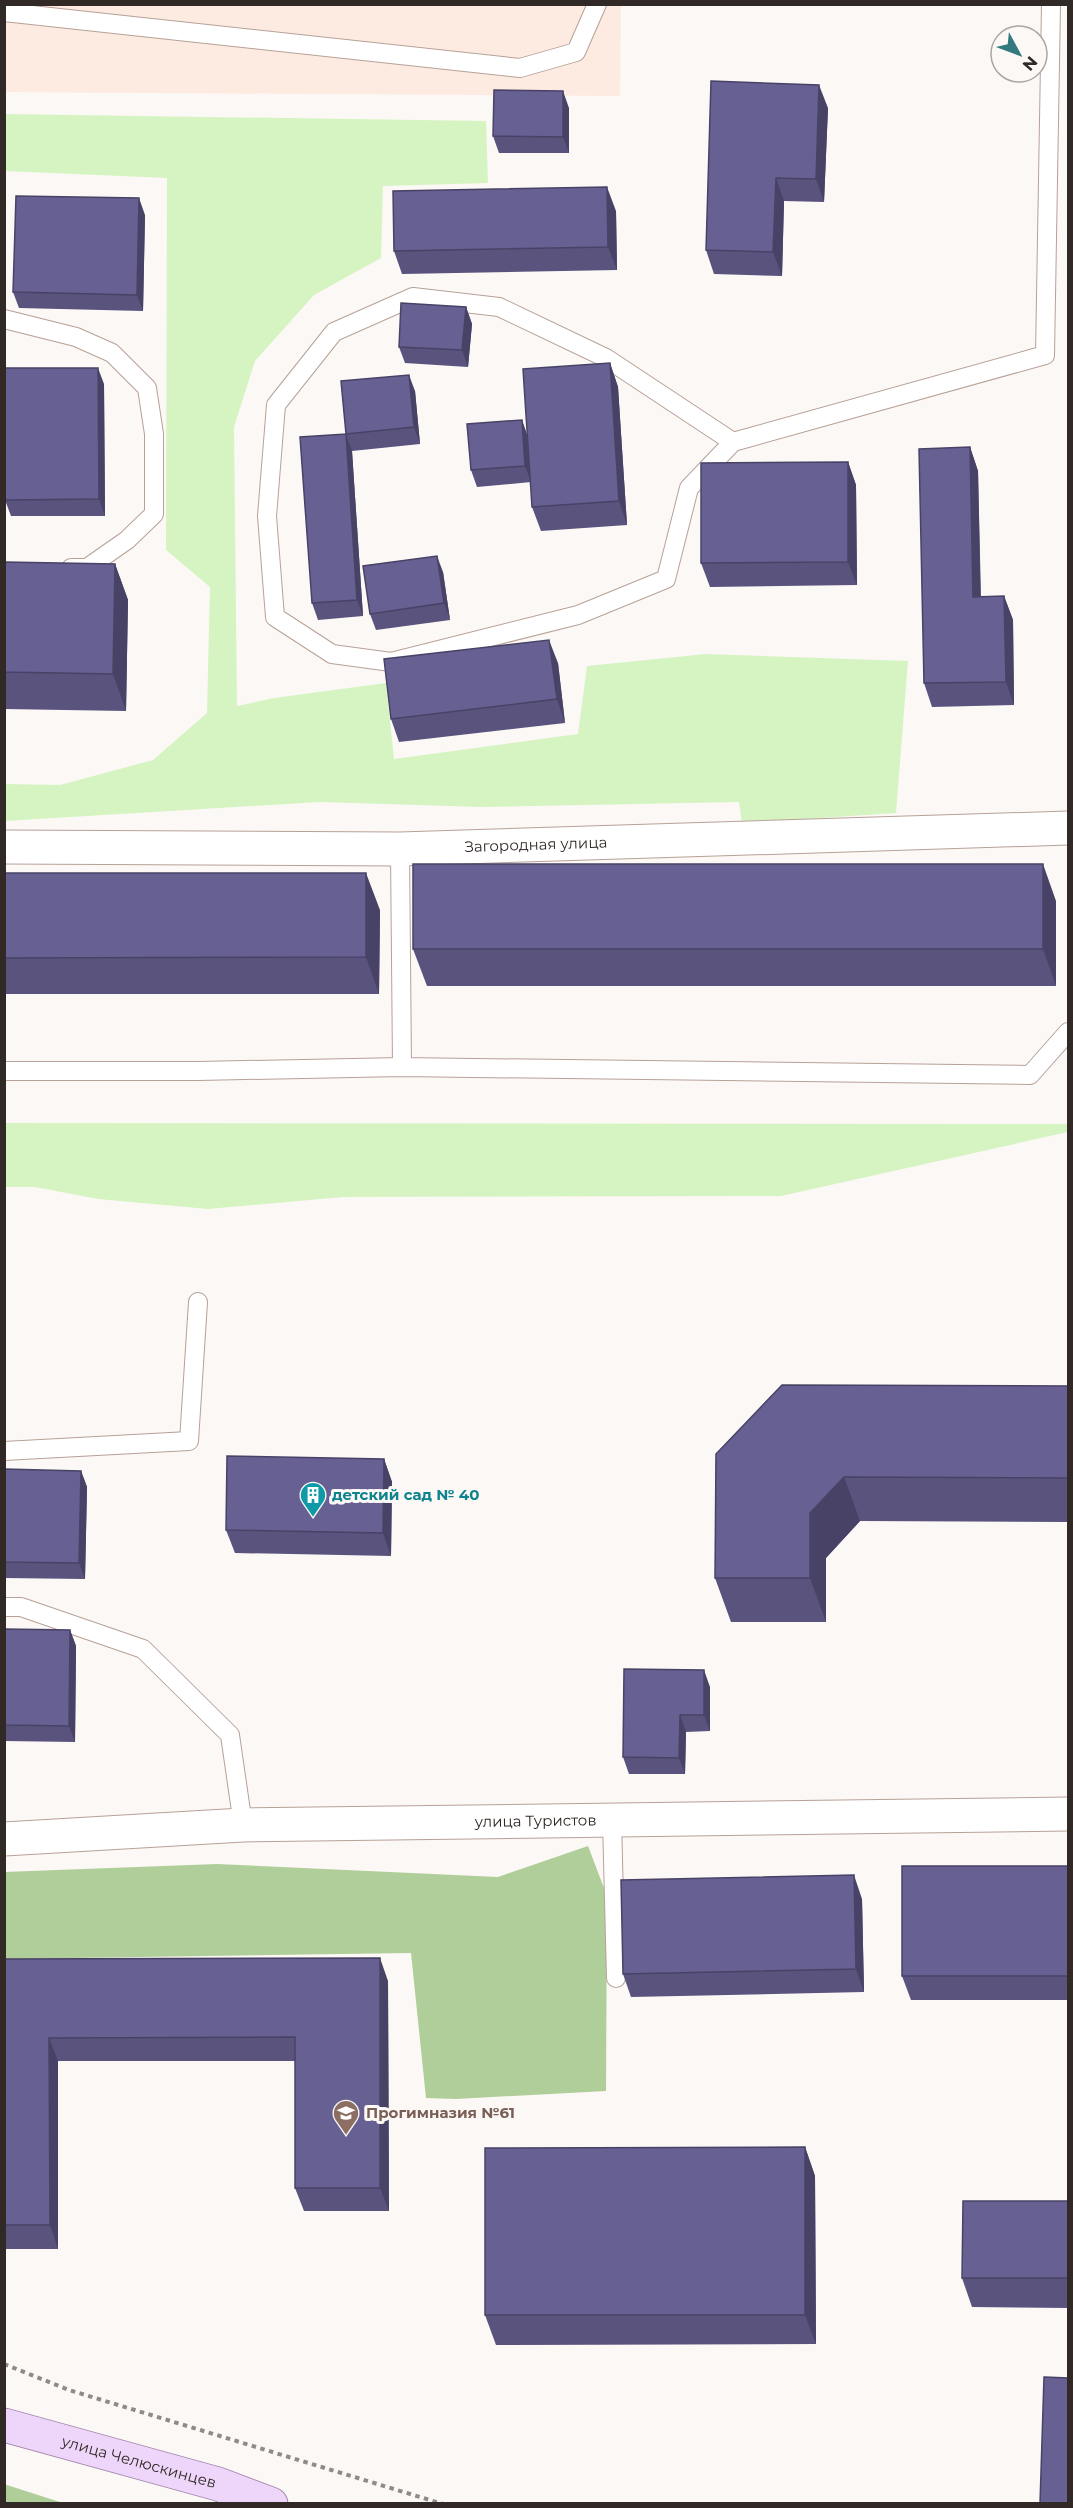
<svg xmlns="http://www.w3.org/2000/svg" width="1073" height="2508" font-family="Montserrat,sans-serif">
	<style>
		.built { fill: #fdebe2 }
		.green { fill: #d6f4c2 }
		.forest { fill: #afce99 }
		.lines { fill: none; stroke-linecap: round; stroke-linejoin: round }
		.lane-casing { stroke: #b7a197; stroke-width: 20 }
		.street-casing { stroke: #b7a197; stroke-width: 35 }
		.primary-casing { stroke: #a588ae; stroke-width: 35 }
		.path { stroke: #908a86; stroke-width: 4; stroke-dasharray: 4.5 4.5; stroke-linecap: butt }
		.lane { stroke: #fff; stroke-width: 18 }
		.street { stroke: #fff; stroke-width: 33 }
		.primary { stroke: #eed6fb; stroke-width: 33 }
		.wall { fill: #59537e }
		.shaded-wall { fill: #484366 }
		.building { fill: #676092; stroke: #484366; stroke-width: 1.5 }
		.labels { text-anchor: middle; stroke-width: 6; stroke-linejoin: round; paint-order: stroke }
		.street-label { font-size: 15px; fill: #312925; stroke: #fcf8f5 }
		.culture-label { font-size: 15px; font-weight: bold; fill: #0d838f; stroke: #fcf8f5; text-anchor: start }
		.education-label { font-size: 15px; font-weight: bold; fill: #785e54; stroke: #fcf8f5; text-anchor: start }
	</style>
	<rect width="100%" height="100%" fill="#fcf8f5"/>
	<path class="built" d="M5,5H621L620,96L5,92Z"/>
	<path class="green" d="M5,114L486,121L488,183L383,186L381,258L314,295L255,361L234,427L237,706L274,698L386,683L394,759L578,734L587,666L706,654L908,661L896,813L742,823L739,802L483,807L320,802L5,821V784L60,785L153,760L207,713L210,587L166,550L167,178L5,171Z
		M4,1123L1068,1124V1132L781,1196L343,1197L208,1209L98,1199L35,1187H5Z"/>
	<path class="forest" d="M588,1846L607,1896L606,2091L456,2099L426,2098L411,1953L5,1959L4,1872L217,1864L498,1877Z
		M5,2485H7L63,2503H5Z"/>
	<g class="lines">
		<g class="lane-casing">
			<path id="lane" d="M4,12L520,68L576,52L597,4
				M4,319L76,337L112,353L147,388L154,434V514L127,540L87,568H71
				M733,442L606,358L499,307L413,297L334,332L276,405L267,516L275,617L332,654L391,662L578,615L666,579L689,488L733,442L1045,355L1051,4
				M400,849L402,1067
				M4,1071H198L402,1067L1030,1075L1068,1032
				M4,1451L189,1441L198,1302
				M4,1607H21L143,1649L230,1735L243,1825
				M612,1820L616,1978"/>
		</g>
		<g class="street-casing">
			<g id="street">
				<path id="s1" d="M4,847L400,849L1068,828"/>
				<path id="s2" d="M4,1839L243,1825L1068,1814"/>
			</g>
		</g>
		<g class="primary-casing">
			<g id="primary">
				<path id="s3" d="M4,2425L218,2484L271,2504"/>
			</g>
		</g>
		<path class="path" d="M4,2364L69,2390L443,2504"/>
		<use href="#lane" class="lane"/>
		<use href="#street" class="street"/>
		<use href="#primary" class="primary"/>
	</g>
	<path class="wall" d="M569,108V153H499L493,136Z
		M828,108L824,202L784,201L782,276L714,274L706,250Z
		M616,211L617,270L402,274L394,251Z
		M145,215L143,311L19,308L13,292Z
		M466,307L472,324L468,367L405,363L399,347Z
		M610,363L618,387L627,525L541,531L532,507L531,482L477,487L471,470L522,420L527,436Z
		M104,384L105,516H11L5,500Z
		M415,391L420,444L352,451L363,616L318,620L312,603L346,434Z
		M970,447L978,471L981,597L1004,596L1013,620L1014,705L932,707L924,683Z
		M848,462L856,485L857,585L710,587L701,563Z
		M4,562L115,564L128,600L126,711L4,709Z
		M443,572L450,620L376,630L370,614Z
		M558,663L565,723L399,742L391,719Z
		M4,873L380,910L379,994H4Z
		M1056,901V986H427L413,949Z
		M1068,1386V1522L860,1521L826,1558V1622H731L715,1578L716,1454Z
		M384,1459L392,1482L391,1556L235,1553L226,1530Z
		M4,1469L81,1471L87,1487L85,1579L4,1578Z
		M4,1629L70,1630L76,1646L75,1742L4,1741Z
		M710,1687V1731L686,1732L685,1774H629L623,1757Z
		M1068,1866V2000H911L902,1976Z
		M862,1899L864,1992L631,1997L623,1974Z
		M4,1959L388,1981L389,2211H304L295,2188V2061H58V2249H4Z
		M805,2147L815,2176L816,2344L496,2345L485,2315Z
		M1068,2201V2308L972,2307L962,2278Z"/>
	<path class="shaded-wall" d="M819,85L828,108L824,202L816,179Z
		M563,91L569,108V153L563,137Z
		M776,178L784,201L782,276L773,252Z
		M607,187L616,211L617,270L608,247Z
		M139,198L145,215L143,311L137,295Z
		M466,307L472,324L468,367L462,350Z
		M610,363L618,387L627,525L619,501Z
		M98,368L104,384L105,516L99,499Z
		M409,375L415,391L420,444L414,427Z
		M522,420L528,437L531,482L525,466Z
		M346,434L352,451L363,616L357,600Z
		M970,447L978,471L981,621L973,597Z
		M848,462L856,485L857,585L848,562Z
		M437,556L443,572L450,620L444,603Z
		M115,564L128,600L126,711L113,674Z
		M1004,596L1013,620L1014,705L1006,682Z
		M549,640L558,663L565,723L557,699Z
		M1043,864L1056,901V986L1043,949Z
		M366,873L380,910L379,994L366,957Z
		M384,1459L392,1482L391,1556L383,1533Z
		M81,1471L87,1487L85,1579L79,1563Z
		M844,1477L860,1521L826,1558V1622L810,1578V1513Z
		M70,1630L76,1646L75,1742L69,1726Z
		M704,1670L710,1687V1731L704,1715Z
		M680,1715L686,1732L685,1774L679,1758Z
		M854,1875L862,1899L864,1992L856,1969Z
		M380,1958L388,1981L389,2211L380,2188Z
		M49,2038L58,2061V2249L50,2225Z
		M805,2147L815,2176L816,2344L805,2315Z"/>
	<path class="building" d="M711,81L819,85L816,179L776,178L773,252L706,250Z
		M494,90L563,91V137L493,136Z
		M607,187L608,247L394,251L393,191Z
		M16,196L139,198L137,295L13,292Z
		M401,303L466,307L462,350L399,347Z
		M610,363L619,501L532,507L523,369Z
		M4,368H98L99,499L5,500Z
		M409,375L414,427L346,434L341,381Z
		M522,420L525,466L471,470L467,424Z
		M346,434L357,600L312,603L300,437Z
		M970,447L973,597L1004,596L1006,682L924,683L919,449Z
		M848,462V562L701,563V463Z
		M437,556L444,603L370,614L363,566Z
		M4,562L115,564L113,674L4,672Z
		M549,640L557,699L391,719L384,659Z
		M413,864H1043V949H413Z
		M4,873H366V957L4,958Z
		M782,1385L1068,1386V1478L844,1477L810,1513V1578H715L716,1454Z
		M227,1456L384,1459L383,1533L226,1530Z
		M4,1469L81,1471L79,1563L4,1562Z
		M4,1629L70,1630L69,1726L4,1725Z
		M624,1669L704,1670V1715H680L679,1758L623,1757Z
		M902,1866H1068V1976H902Z
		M854,1875L856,1969L623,1974L621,1880Z
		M380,1958V2188H295V2037L49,2038L50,2225H4V1959Z
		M805,2147V2315H485V2148Z
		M963,2201H1068V2278H962Z
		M1044,2377L1068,2378V2504H1040Z"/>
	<defs>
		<g id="building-pin" transform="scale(1.35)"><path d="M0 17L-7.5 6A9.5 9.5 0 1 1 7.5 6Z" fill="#0f9aa8" stroke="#fcf8f5"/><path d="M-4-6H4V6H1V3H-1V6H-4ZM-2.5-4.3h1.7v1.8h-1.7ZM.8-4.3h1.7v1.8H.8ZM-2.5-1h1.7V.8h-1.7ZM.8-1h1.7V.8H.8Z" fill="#fff"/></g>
		<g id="school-pin" transform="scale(1.35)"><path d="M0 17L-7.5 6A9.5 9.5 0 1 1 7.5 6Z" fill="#8d6e63" stroke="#fcf8f5"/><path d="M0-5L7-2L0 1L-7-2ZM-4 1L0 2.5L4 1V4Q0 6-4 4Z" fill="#fff"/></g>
	</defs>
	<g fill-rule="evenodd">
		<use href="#building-pin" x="313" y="1495"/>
		<use href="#school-pin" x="346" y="2113"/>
	</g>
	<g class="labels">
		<g class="street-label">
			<text dy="5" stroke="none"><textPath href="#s1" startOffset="532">Загородная улица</textPath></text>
			<text dy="5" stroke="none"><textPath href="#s2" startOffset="532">улица Туристов</textPath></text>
			<text dy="5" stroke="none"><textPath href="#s3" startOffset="140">улица Челюскинцев</textPath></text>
		</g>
		<g class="culture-label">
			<text x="332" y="1500">детский сад № 40</text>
		</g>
		<g class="education-label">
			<text x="366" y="2118">Прогимназия №61</text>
		</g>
	</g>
	<rect width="1073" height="2508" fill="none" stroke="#312925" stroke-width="12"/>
	<g transform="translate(1019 54) rotate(131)"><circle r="28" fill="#fcf8f5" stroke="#aba5a2" stroke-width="1.5"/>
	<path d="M0-4.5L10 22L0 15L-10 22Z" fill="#317a7e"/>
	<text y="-9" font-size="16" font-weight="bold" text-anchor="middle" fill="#312925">N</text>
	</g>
</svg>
